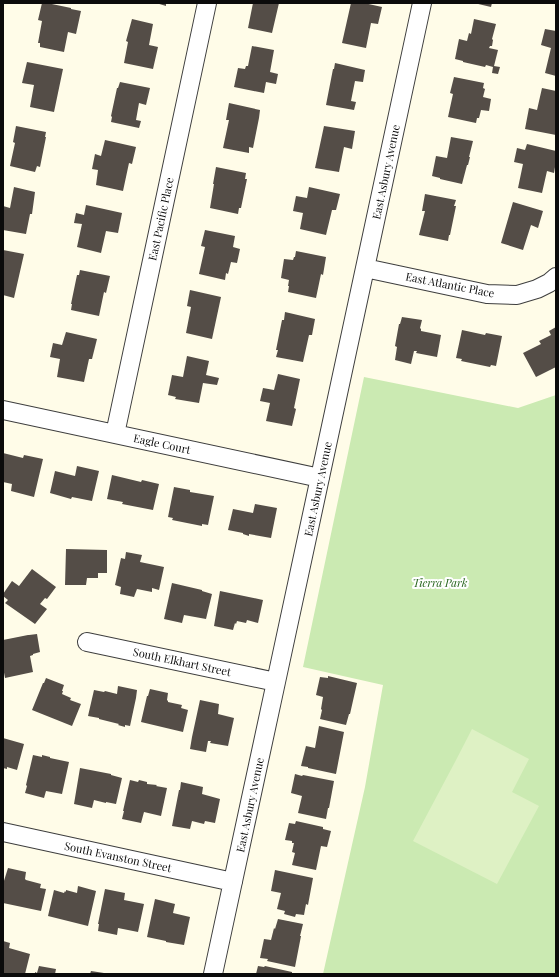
<svg xmlns="http://www.w3.org/2000/svg" width="559" height="977" font-family="'Playfair Display',serif">
	<style>
		.green { fill: #cbeab2 }
		.pitch { fill: #def1c4 }
		.building { fill: #544d47 }
		.lines { fill: none; stroke-linecap: round; stroke-linejoin: round }
		.minor-casing { stroke: #3e3e3e; stroke-width: 20 }
		.minor { stroke: #fff; stroke-width: 18 }
		.labels { text-anchor: middle; stroke-width: 4; stroke-linejoin: round; paint-order: stroke }
		.street-label { font-size: 11px; fill: #0b0b0b; stroke: #fff }
		.park-label { font-size: 11px; font-style: italic; fill: #24631a; stroke: #fff }
	</style>
	<rect width="100%" height="100%" fill="#fffce8"/>
	<path class="green" d="M364,377L518,408L556,395V974H323L365,787L383,685L303,667Z"/>
	<path class="pitch" d="M472,729L529,759L512,792L539,806L497,884L413,841L455,762Z"/>
	<path class="building" d="M42,3H47L71,8V9L81,11L76,34L68,32L64,52L40,47V43H38L42,21L38,20Z
		M156,3H166V6Z
		M253,3H279L272,33L248,28Z
		M351,3H364L382,7L378,24L371,23L366,48L342,43Z
		M474,3H492L491,7Z
		M132,19L153,24L149,45L158,47L153,69L124,63L128,42L126,41Z
		M474,19L496,24L492,39L493,40L492,46H490L489,48L498,50L494,66L500,67L498,74L492,73L493,67L486,65L485,67L463,62V61L455,59L459,39L467,41L469,33L471,34Z
		M545,29L556,31V76L545,73L551,48L541,45Z
		M252,46L274,50L270,72L278,74L276,84L266,82L264,93L234,87L238,68L245,69L246,66H248Z
		M27,62L63,69L54,112L30,107L34,85L22,83Z
		M335,63L365,70L363,82L355,81L351,101L356,102L354,110L326,105L333,69H334Z
		M454,77L484,83L483,88L485,89L483,97L491,99L489,111L481,110L479,118H477L476,123L448,117L453,94L450,93Z
		M120,82L150,88L146,105L139,103L136,120L141,121L139,128L111,122L112,117L111,116L117,88H118Z
		M542,88L556,91V135L525,129L529,108L537,110Z
		M229,103L260,110L259,118L253,148L249,147V153L223,148L229,120H226Z
		M16,126L46,132L45,137H46L40,167L37,166L35,172L10,166L15,143L13,142Z
		M324,126L355,131L352,149L344,147L339,172L315,168Z
		M451,137L473,141L469,157H470L468,165H467L462,184L440,179V178L432,176L436,156L447,158Z
		M105,140L136,147L132,164L129,163L123,191L96,185L98,170L92,169L95,154L101,156Z
		M527,144L556,151V161L554,173L547,171L542,193L518,188L523,164L514,162L517,148L525,150Z
		M216,167L246,173L245,179H247L241,208H239L238,214L210,208L214,184H213Z
		M14,187L35,192L32,214H30L26,234L3,230V206L10,208Z
		M309,187L340,194L336,210H332L326,235L300,229L303,213L293,211L296,196L307,198Z
		M425,194L456,200L454,206H456L450,235H449L448,241L419,235L425,211H422Z
		M513,202L543,211L538,228L531,225L523,250L501,243Z
		M86,205L122,213L118,233L106,231L101,253L77,247L82,224L74,223L76,213L84,215Z
		M205,230L235,236L233,247L240,249L237,263L231,262L228,274L226,273L225,280L199,274L205,247L201,246Z
		M3,250L24,254L14,298L3,295Z
		M296,251L326,257L323,275L321,274L316,298L288,292L289,286H288L289,280L281,278L284,259L293,260L294,257H295Z
		M80,270L110,276L106,293L104,292L99,316L71,310L72,304H71L77,275H79Z
		M190,290L221,297L212,339L186,333L191,307L187,306Z
		M285,312L315,319L312,335H309L303,362L276,357L278,350H276L282,320H284Z
		M402,317L422,320L420,328L421,329V331L441,335L437,357L416,353L417,351H414L411,364L395,360L397,347L395,346L399,324H400Z
		M556,327V367L536,377L523,353L541,344L539,341L551,335L549,331Z
		M462,330L485,335L486,333L502,336L496,366L491,365L490,367L461,361L462,359L456,358Z
		M66,332L97,339L92,359H89L84,382L57,377L60,359L50,357L53,343L62,345Z
		M187,356L209,361L206,375L219,378L217,385L203,383L199,403L175,399L176,397L168,395L172,375L183,377Z
		M278,374L300,379L294,408L296,409L292,426L266,421L270,403L260,401L263,388L274,390Z
		M3,453L23,458L24,455L43,459L34,497L11,491L12,484L3,482Z
		M77,466L99,471L92,501L72,497L71,499L50,493L55,471L75,476Z
		M112,475L141,482L142,480L159,484L153,510L122,504L123,502L107,499Z
		M174,487L190,490V492L214,496L208,525L202,524V526L172,520L173,518L168,517Z
		M255,504L277,508L271,538L249,534V536L243,534V533L228,530L233,509L253,513Z
		M66,549L107,550V573H98V578H87L86,585H65Z
		M126,552L142,555L140,562L164,567L159,590L152,588V592L137,589L134,597L120,594L121,587L115,585L121,558L125,559Z
		M32,569L56,587L47,599L45,598L40,604L47,609L35,624L5,603L8,600L3,596V594L12,581L19,586Z
		M172,583L202,590V591L212,594L206,619L184,615L182,623L164,619Z
		M220,591L263,600L258,623L247,620L246,623L237,621L236,624L235,623L233,630L214,626Z
		M37,634L40,652L33,654V655L30,656L33,672L5,678L3,667V640L28,635H29Z
		M328,676L357,683L350,714H349L346,725L320,719L322,710L321,709L323,697L316,695L320,677L328,678Z
		M46,678L64,685L62,691H63L62,694L71,698L70,700L81,704L72,726L32,710L43,683H44Z
		M118,686L137,690L136,698L130,726L125,725V727L118,725L119,724L99,719V718L88,716L94,690L104,692L105,691L117,694Z
		M150,689L168,693L167,700L168,701V702L182,705L181,708L188,710L183,732L141,722L147,696H148Z
		M200,700L219,704L218,714L234,718L228,746L210,743L211,741H208L206,752L190,749L192,737Z
		M319,726L344,732L336,774L308,768V767L301,766L306,746L315,748Z
		M3,738L24,744L17,770L7,767V769L3,768Z
		M33,755L42,757V755L50,757V758L69,762L62,794L46,791L44,798L25,793L27,786L26,785Z
		M80,768L111,774V775L122,778L116,804L106,802V803L94,800L92,808L74,804Z
		M295,774L302,776L303,775L334,781L329,808H328L326,819L298,813L302,796L291,793Z
		M130,780L138,782L139,780L147,782V784L157,785L156,786L167,788L161,816L144,812L141,823L122,819L124,811H123Z
		M181,782L203,787L202,794L220,799L215,823L205,821L204,824L192,821L190,829L172,826L179,790H180Z
		M296,821L323,827V829L331,831L327,847L321,846L316,870L292,865L295,853L292,852L294,843H292V841L285,840L289,823L295,824Z
		M8,868L26,872L25,879L26,880L41,884L40,888L46,889L41,911L3,903V884Z
		M275,870L313,878L308,905L306,904L304,915L296,914L295,917L284,914L285,911L277,909L281,893L271,891Z
		M78,886L96,891L88,926L48,916L54,890L64,893L65,891L66,892V890L77,893Z
		M105,889L125,893L124,900L144,904L138,932L118,928L117,935L98,931L99,924H98Z
		M155,899L175,904L173,913L190,917L184,945L166,942V941L147,937Z
		M278,919L303,924L300,936H301L295,967L267,961L268,959L260,958L264,939L271,940L274,928L275,929Z
		M3,941L10,943L9,948L30,954L25,974H3Z
		M39,966L56,969L55,974H35V972L37,973Z
		M258,966L264,967L265,966L292,972V974H256Z
		M91,971L104,973V974H90Z"/>
	<g class="lines">
		<g class="minor-casing">
			<path id="minor" d="M365,268L487,294L517,295L537,289L549,283L556,277
				M3,410L320,478
				M115,434L207,3
				M87,642L276,682
				M3,832L233,882
				M213,974L276,682L422,3"/>
		</g>
		<use href="#minor" class="minor"/>
	</g>
	<g class="labels">
		<g class="street-label">
			<text transform="translate(386 172) rotate(-78)" y="4">East Asbury Avenue</text>
			<text transform="translate(161 219) rotate(-78)" y="4">East Pacific Place</text>
			<text transform="translate(450 285) rotate(11)" y="4">East Atlantic Place</text>
			<text transform="translate(162 444) rotate(12)" y="4">Eagle Court</text>
			<text transform="translate(318 489) rotate(-78)" y="4">East Asbury Avenue</text>
			<text transform="translate(182 662) rotate(12)" y="4">South Elkhart Street</text>
			<text transform="translate(250 805) rotate(-78)" y="4">East Asbury Avenue</text>
			<text transform="translate(118 857) rotate(12)" y="4">South Evanston Street</text>
		</g>
		<g class="park-label">
			<text x="440" y="587">Tierra Park</text>
		</g>
	</g>
	<rect width="559" height="977" fill="none" stroke="#0b0b0b" stroke-width="8"/>
</svg>
